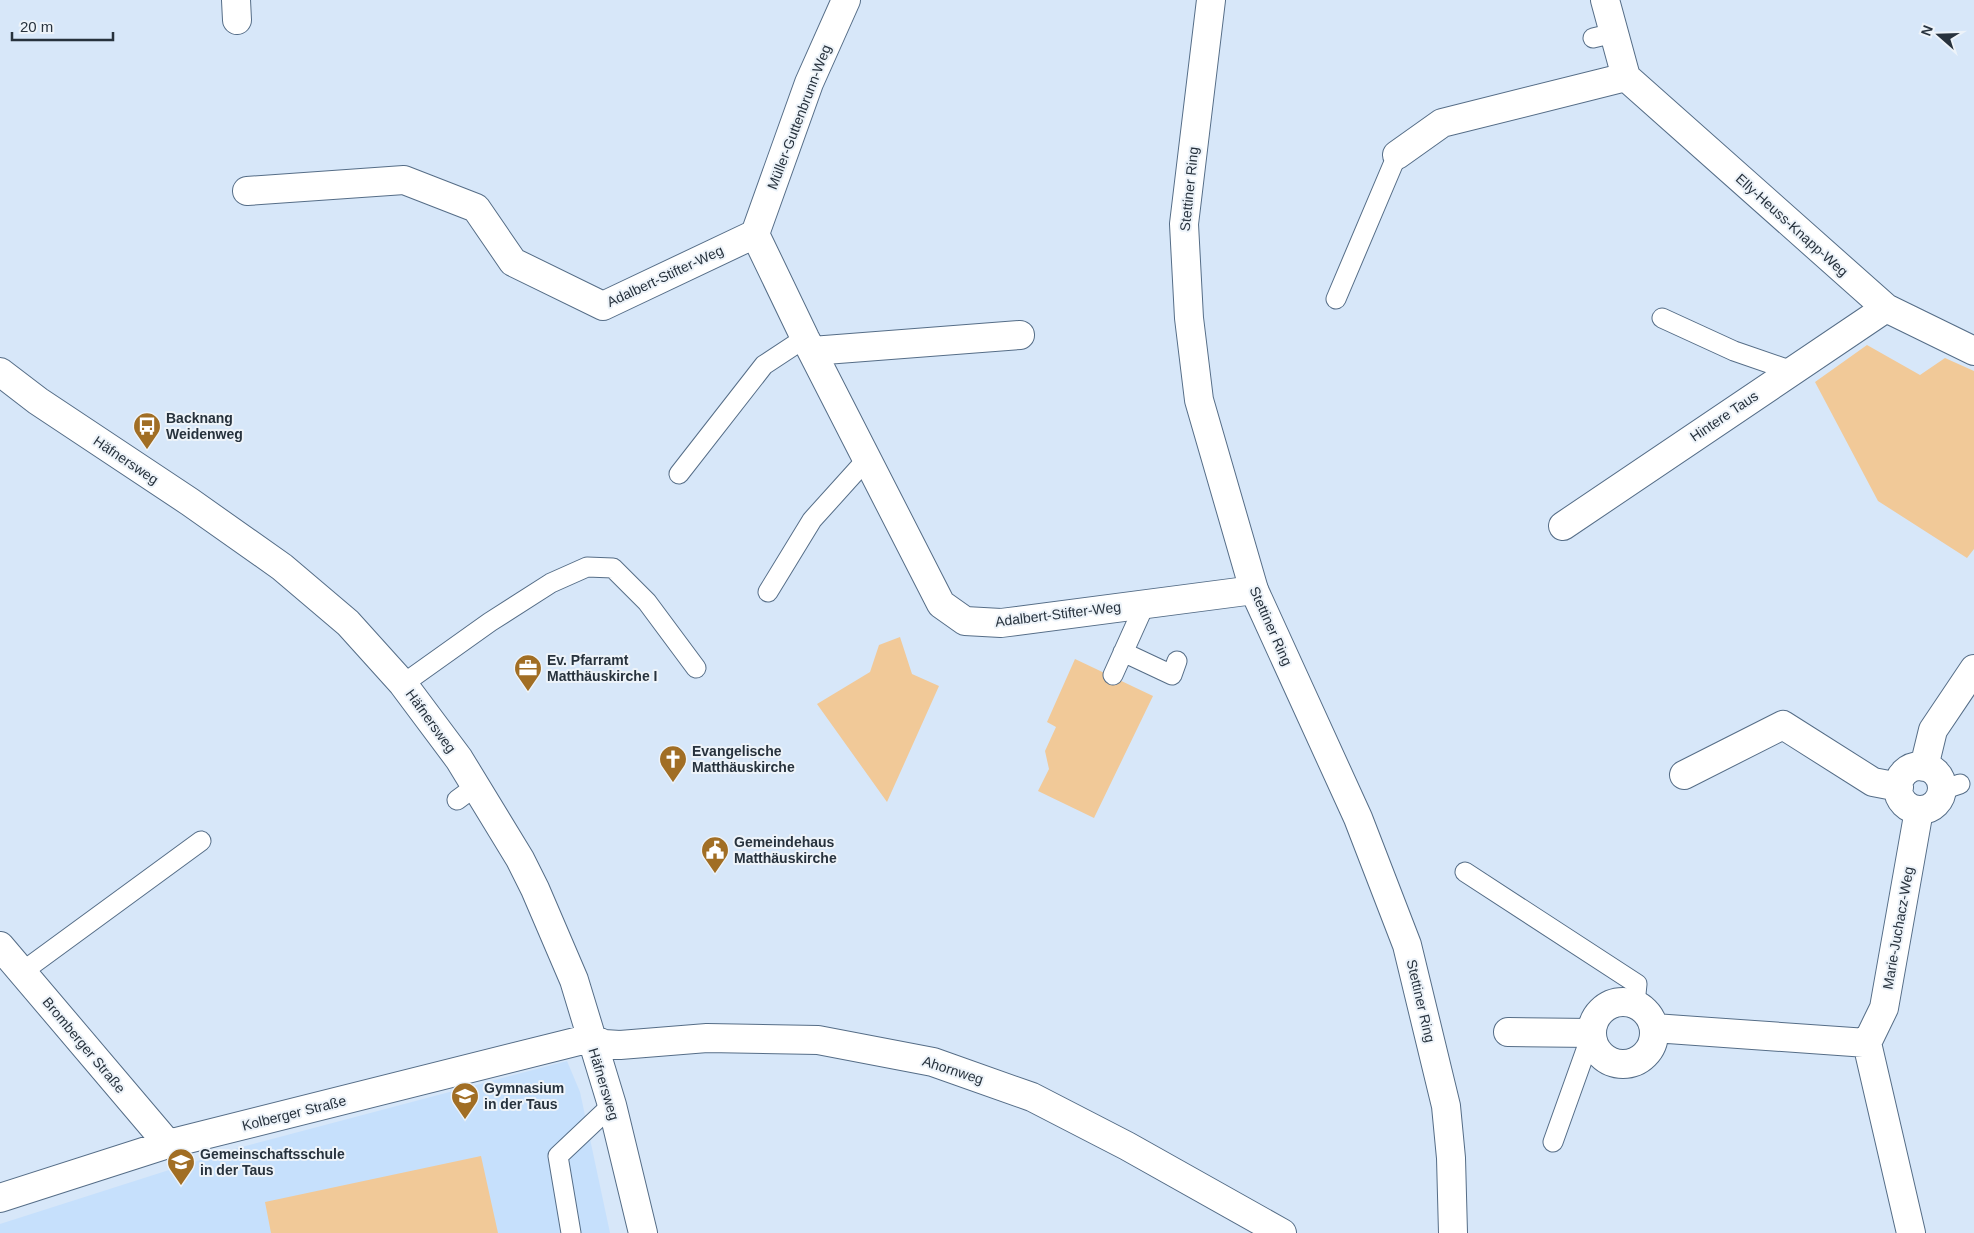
<svg xmlns="http://www.w3.org/2000/svg" width="1974" height="1233" font-family="Helvetica,sans-serif">
	<style>
		.built { fill: #c6e0fc }
		.green { fill: #f1c998 }
		.lines { fill: none; stroke-linecap: round; stroke-linejoin: round }
		.service-casing { stroke: #556d87; stroke-width: 21 }
		.minor-casing { stroke: #556d87; stroke-width: 30 }
		.tertiary-casing { stroke: #556d87; stroke-width: 30 }
		.service { stroke: #fff; stroke-width: 19 }
		.minor { stroke: #fff; stroke-width: 28 }
		.tertiary { stroke: #fff; stroke-width: 28 }
		.labels { text-anchor: middle; stroke-width: 4; stroke-linejoin: round; paint-order: stroke }
		.street-label { font-size: 14px; fill: #27323d; stroke: #edf3f9 }
		.poi-label { font-size: 14px; font-weight: bold; fill: #27323d; stroke: #edf3f9; text-anchor: start }
	</style>
	<rect width="100%" height="100%" fill="#d7e7f9"/>
	<path class="built" d="M567,1061L580,1092L610,1233H0V1224L238,1148Z"/>
	<path class="green" d="M1867,345L1920,375L1945,358L1974,371V549L1967,558L1878,501L1815,382Z
		M900,637L912,674L939,686L887,802L817,704L870,672L879,645Z
		M1075,659L1153,696L1094,818L1038,791L1049,769L1045,751L1056,727L1047,722Z
		M481,1156L498,1233H271L265,1202Z"/>
	<g class="lines">
		<g class="service-casing">
			<path id="service" d="M1593,38L1614,33
				M1336,299L1397,155
				M1662,318L1734,351L1792,371
				M679,474L764,365L805,338
				M768,592L812,520L867,459
				M1123,652L1172,675L1177,661
				M1113,675L1145,604
				M403,684L490,622L551,583L587,567L613,568L647,602L696,668
				M1942,790L1960,784
				M457,800L476,786
				M1465,872L1637,984L1635,1004
				M22,972L201,841
				M1553,1142L1592,1033
				M571,1233L558,1156L612,1105"/>
		</g>
		<g class="minor-casing">
			<path id="minor" d="M236,0L237,20
				M1605,0L1626,77L1886,308L1974,351
				M1397,155L1442,123L1626,77
				M247,191L404,180L476,208L513,262L603,306L755,234L805,338L941,604L965,621L1001,623L1254,590
				M755,234L809,83L846,0
				M812,351L1020,335
				M0,372L38,401L190,502L282,567L348,623L403,684L459,759L520,859L535,889L574,980L612,1105L643,1233
				M1563,526L1886,308
				M1898 788a22 22 0 1 1 44 0a22 22 0 1 1-44 0Z
				M1924,767L1933,730L1974,669
				M1684,775L1783,725L1873,782L1899,787
				M0,946L168,1144
				M1592 1033a31 31 0 1 1 62 0a31 31 0 1 1-62 0Z
				M1654,1028L1867,1043
				M1508,1032L1592,1033
				M591,1038L604,1044L620,1045L707,1038L818,1040L933,1062L1032,1097L1127,1146L1282,1233
				M0,1198L168,1144L591,1038
				M1911,1233L1867,1043L1884,1008L1919,810"/>
		</g>
		<g class="tertiary-casing">
			<path id="tertiary" d="M1211,0L1184,224L1189,318L1199,400L1254,590L1358,818L1407,945L1446,1106L1451,1158L1453,1233"/>
		</g>
		<use href="#service" class="service"/>
		<use href="#minor" class="minor"/>
		<use href="#tertiary" class="tertiary"/>
	</g>
	<defs>
		<g id="bus-pin" transform="scale(1.4375)"><path d="M0 17L-7.5 6A9.5 9.5 0 1 1 7.5 6Z" fill="#a16e24" stroke="#edf3f9"/><path d="M-5-6H5V4H4V6H2V4H-2V6H-4V4H-5ZM-3.5-4V0h7V-4ZM-3.5 1.2v1.5H-2V1.2ZM2 1.2v1.5H3.5V1.2Z" fill="#fff"/></g>
		<g id="office-pin" transform="scale(1.4375)"><path d="M0 17L-7.5 6A9.5 9.5 0 1 1 7.5 6Z" fill="#a16e24" stroke="#edf3f9"/><path d="M-6-3h4V-5.5h4V-3h4V5H-6ZM-1-4.5V-3h2v-1.5ZM-6 0V1H6V0Z" fill="#fff"/></g>
		<g id="church-pin" transform="scale(1.4375)"><path d="M0 17L-7.5 6A9.5 9.5 0 1 1 7.5 6Z" fill="#a16e24" stroke="#edf3f9"/><path d="M-1.2-6h2.4v3.5h3.3v2.4h-3.3V6h-2.4V-.1h-3.3v-2.4h3.3Z" fill="#fff"/></g>
		<g id="civic-pin" transform="scale(1.4375)"><path d="M0 17L-7.5 6A9.5 9.5 0 1 1 7.5 6Z" fill="#a16e24" stroke="#edf3f9"/><path d="M-.6-6.5H3V-4.5H.6V-3L4-1V1h2V6H-6V1h2V-1L-.6-3ZM-1.2 2.5V6h2.4V2.5Z" fill="#fff"/></g>
		<g id="school-pin" transform="scale(1.4375)"><path d="M0 17L-7.5 6A9.5 9.5 0 1 1 7.5 6Z" fill="#a16e24" stroke="#edf3f9"/><path d="M0-5L7-2L0 1L-7-2ZM-4 1L0 2.5L4 1V4Q0 6-4 4Z" fill="#fff"/></g>
	</defs>
	<g fill-rule="evenodd">
		<use href="#bus-pin" x="147" y="426"/>
		<use href="#office-pin" x="528" y="668"/>
		<use href="#church-pin" x="673" y="759"/>
		<use href="#civic-pin" x="715" y="850"/>
		<use href="#school-pin" x="465" y="1096"/>
		<use href="#school-pin" x="181" y="1162"/>
	</g>
	<g class="labels">
		<g class="street-label">
			<text transform="translate(799 117) rotate(-69)" y="5">Müller-Guttenbrunn-Weg</text>
			<text transform="translate(1189 189) rotate(-84)" y="5">Stettiner Ring</text>
			<text transform="translate(1792 225) rotate(42)" y="5">Elly-Heuss-Knapp-Weg</text>
			<text transform="translate(665 276) rotate(-25)" y="5">Adalbert-Stifter-Weg</text>
			<text transform="translate(1724 416) rotate(-34)" y="5">Hintere Taus</text>
			<text transform="translate(126 460) rotate(34)" y="5">Häfnersweg</text>
			<text transform="translate(1058 614) rotate(-7)" y="5">Adalbert-Stifter-Weg</text>
			<text transform="translate(1271 626) rotate(66)" y="5">Stettiner Ring</text>
			<text transform="translate(431 721) rotate(54)" y="5">Häfnersweg</text>
			<text transform="translate(1898 928) rotate(-80)" y="5">Marie-Juchacz-Weg</text>
			<text transform="translate(1421 1001) rotate(77)" y="5">Stettiner Ring</text>
			<text transform="translate(84 1045) rotate(50)" y="5">Bromberger Straße</text>
			<text transform="translate(953 1070) rotate(18)" y="5">Ahornweg</text>
			<text transform="translate(604 1084) rotate(73)" y="5">Häfnersweg</text>
			<text transform="translate(294 1113) rotate(-14)" y="5">Kolberger Straße</text>
		</g>
		<g class="poi-label">
			<text x="166" y="423">Backnang<tspan x="166" dy="16">Weidenweg</tspan></text>
			<text x="547" y="665">Ev. Pfarramt<tspan x="547" dy="16">Matthäuskirche I</tspan></text>
			<text x="692" y="756">Evangelische<tspan x="692" dy="16">Matthäuskirche</tspan></text>
			<text x="734" y="847">Gemeindehaus<tspan x="734" dy="16">Matthäuskirche</tspan></text>
			<text x="484" y="1093">Gymnasium<tspan x="484" dy="16">in der Taus</tspan></text>
			<text x="200" y="1159">Gemeinschaftsschule<tspan x="200" dy="16">in der Taus</tspan></text>
		</g>
	</g>
	<g transform="translate(1939 35) rotate(290)" stroke="#edf3f9" stroke-width="4" paint-order="stroke">
	<path d="M0-4L9 19L0 12L-9 19Z" fill="#27323d"/>
	<text y="-8" font-size="14" font-weight="bold" text-anchor="middle" fill="#27323d">N</text>
	</g>
	<path d="M12 32v8h101v-8" fill="none" stroke="#27323d" stroke-width="2.5"/>
	<text x="20" y="32" font-size="15" fill="#27323d" stroke="#edf3f9" stroke-width="4" paint-order="stroke">20 m</text>
</svg>
